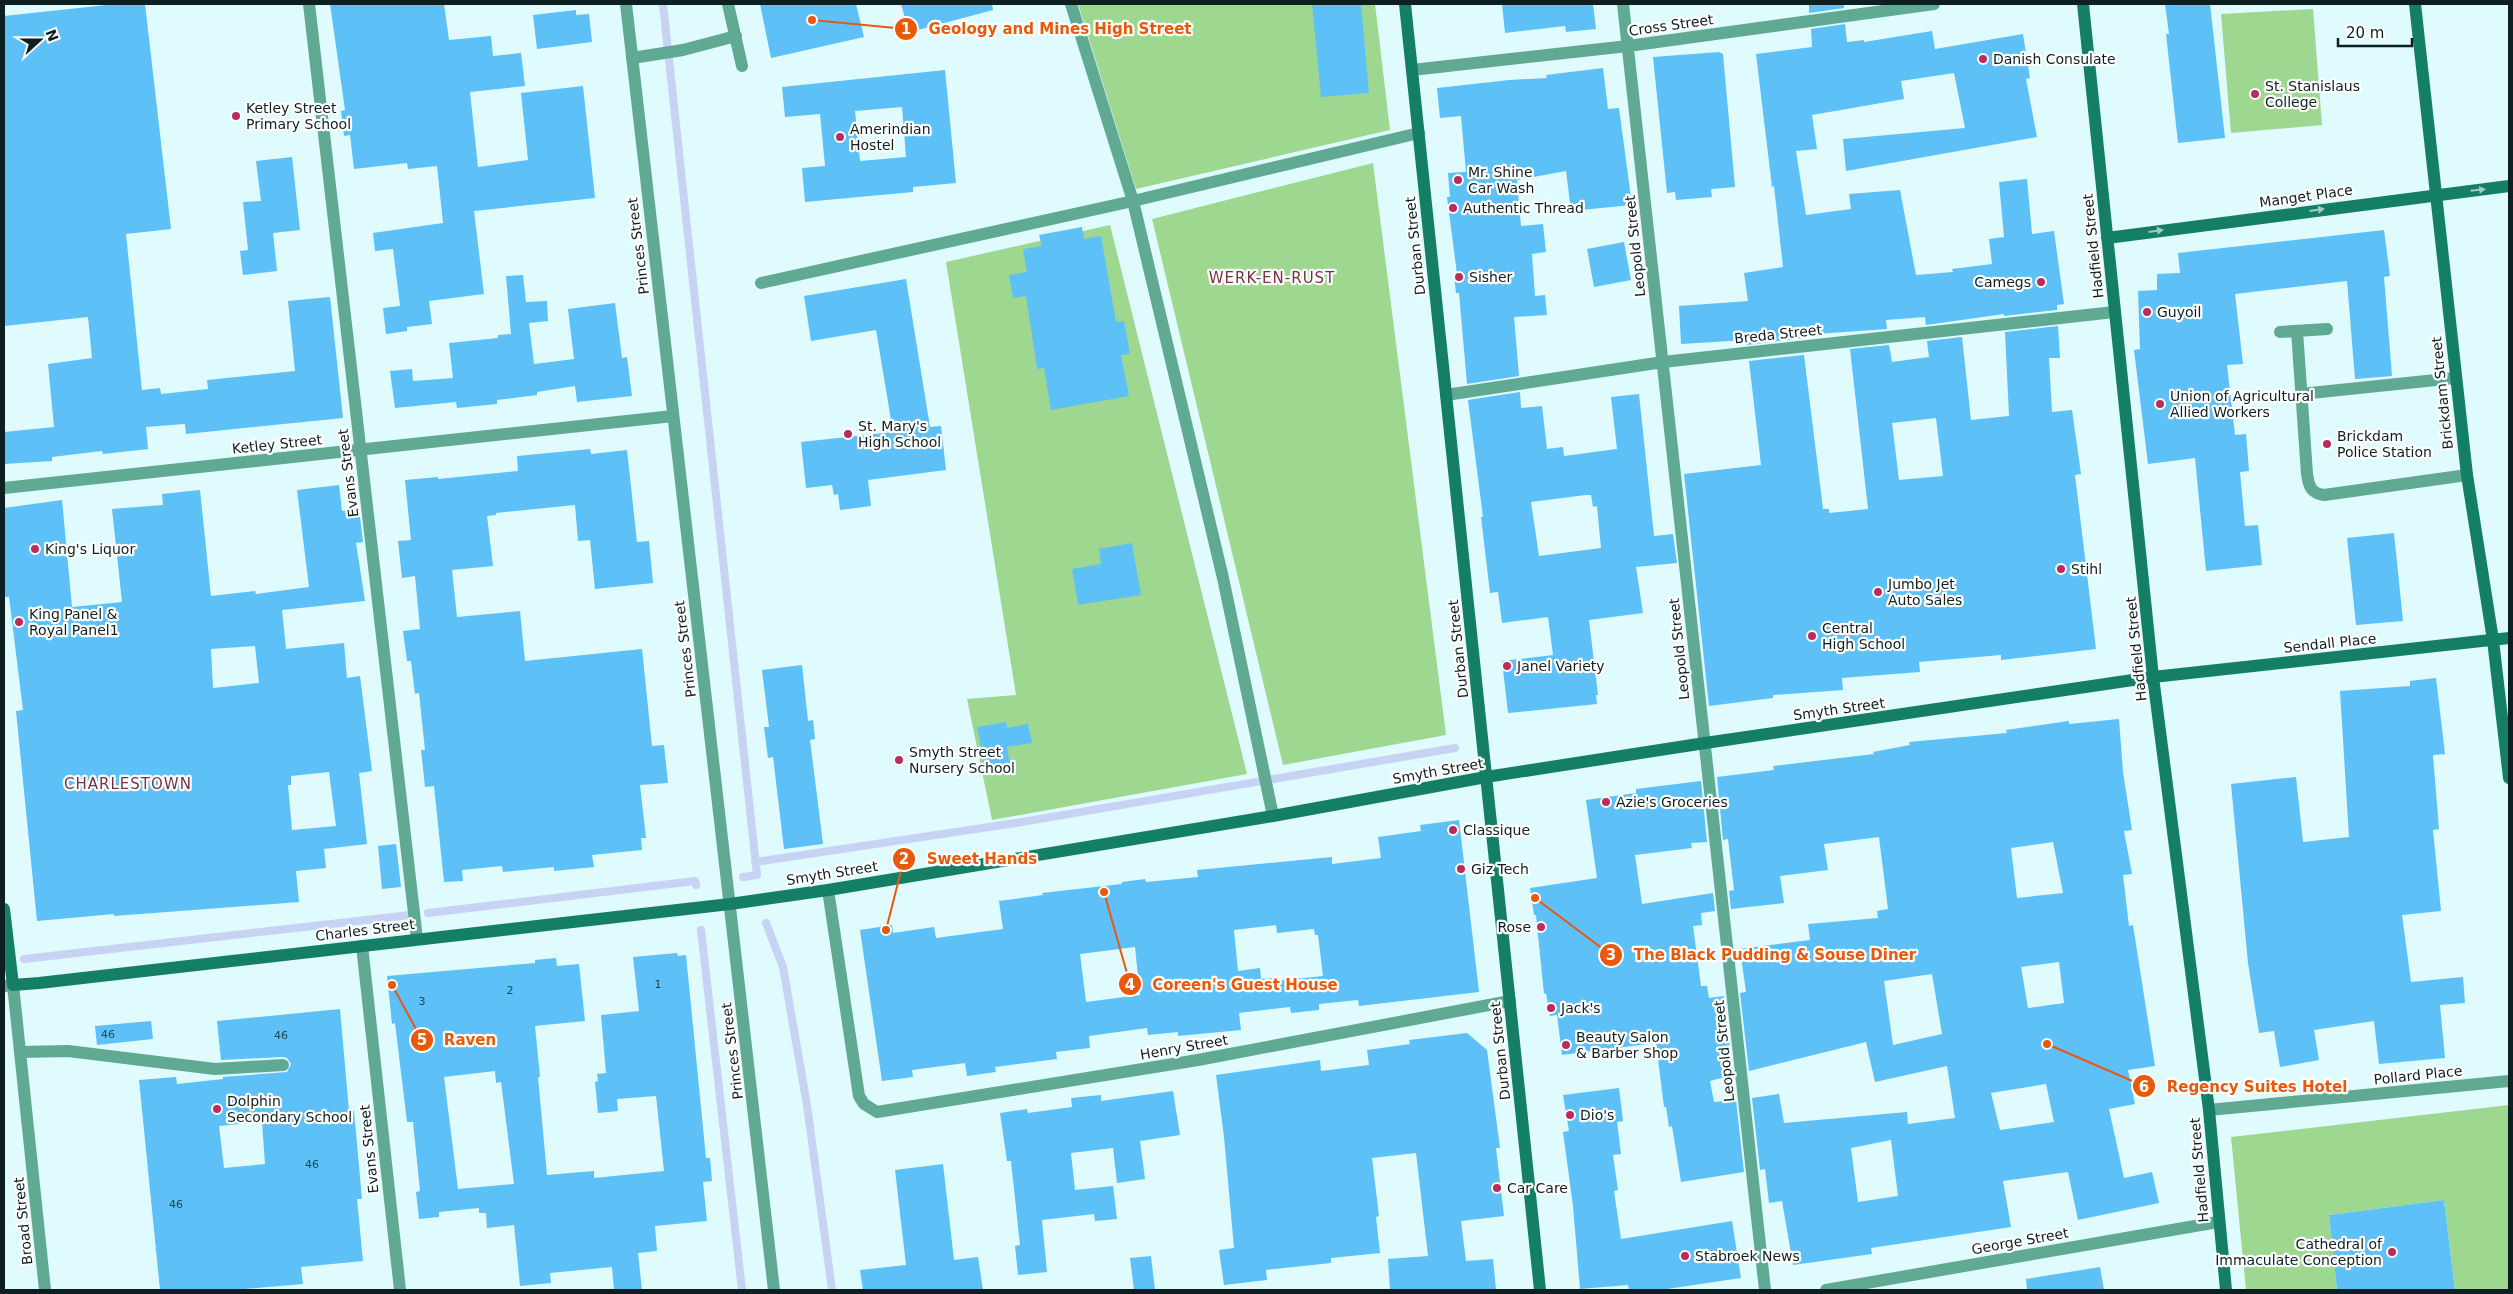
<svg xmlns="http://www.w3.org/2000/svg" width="2513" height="1294" font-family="'DejaVu Sans',sans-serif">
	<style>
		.green { fill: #9ed890 }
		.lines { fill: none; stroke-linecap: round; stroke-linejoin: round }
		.stream { stroke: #c6d3f4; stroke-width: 8 }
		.building { fill: #5dc0f7; fill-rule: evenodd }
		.lane { stroke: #60a993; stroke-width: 12 }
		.street { stroke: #60a993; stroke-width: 12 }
		.secondary { stroke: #157f66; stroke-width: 12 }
		.oneway { fill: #a1ccc2 }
		.poi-dot { fill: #b92c5e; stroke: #fff; stroke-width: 2 }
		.labels { text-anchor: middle; stroke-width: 4.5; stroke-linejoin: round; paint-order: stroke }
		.number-label { font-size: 11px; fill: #224756 }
		.street-label { font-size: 14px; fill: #0e1f21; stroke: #fff }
		.poi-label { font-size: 14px; fill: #0e1f21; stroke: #fff; text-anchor: start }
		.neighbourhood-label { font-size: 15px; letter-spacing: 1px; fill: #773145; stroke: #fff }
		.leader { fill: none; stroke: #e8590c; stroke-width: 2 }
		.callout-dot { fill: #e8590c; stroke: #fff; stroke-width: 2 }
		.mark-label { font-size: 15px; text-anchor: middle; font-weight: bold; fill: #fff }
		.callout-label { font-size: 15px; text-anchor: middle; font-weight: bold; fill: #e8590c; stroke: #fff; stroke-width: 4.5; stroke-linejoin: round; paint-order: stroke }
	</style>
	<rect width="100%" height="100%" fill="#dffbfd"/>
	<path class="green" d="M1078,4H1375L1390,130L1136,189Z
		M2313,9L2322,125L2231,133L2221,14Z
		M1373,163L1446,735L1283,765L1152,219Z
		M1110,225L1247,774L992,820L967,699L1016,695L946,262Z
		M2509,1105V1290H2455L2444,1200L2329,1215L2337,1290H2246L2231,1137Z"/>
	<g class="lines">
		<path class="stream" d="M663,4L757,875L743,877
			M755,862L1016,823L1455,748
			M428,913L695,881L696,885
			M766,923L783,967L807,1105L832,1290
			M701,930L742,1290
			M24,959L410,915"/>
	</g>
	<path class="building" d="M116,4H145L171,229L126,234L142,390L160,388L161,394L208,389L207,380L295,371L288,301L330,297L343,418L186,434L185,424L146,427L148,449L103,454L102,451L52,457V461L4,464V432L54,427L48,364L92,358L88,317L4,326V16Z
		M330,4H444L449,40L491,36L493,56L521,53L525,86L470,92L478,167L528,160L521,93L583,86L595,198L474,211L484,294L429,301L432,324L407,327V331L386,334L383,308L400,306L393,249L375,251L373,233L443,223L437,166L408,169L407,163L354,169L350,135L344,136L341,111L345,110Z
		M760,4H856L864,37L771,58Z
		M901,4H992L993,10L918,30L915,23L907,25Z
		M1312,4H1361L1369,93L1321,97Z
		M1502,4H1593L1596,29L1566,32L1565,26L1505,33Z
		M1809,4H1844V8L1809,13Z
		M2165,4H2210L2225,138L2178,143L2166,34H2169Z
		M576,10V15L589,14L592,42L537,49L533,15Z
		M1845,24L1847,42L1864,40V42L1932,31L1935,49L2023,34L2030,78L2026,79L2037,137L1846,171L1843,139L1965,128L1954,73L1901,81L1904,99L1812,115L1817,149L1796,151L1806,215L1851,209L1849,194L1900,190L1916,275L1953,272L1952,269L1992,264L1989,239L2004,237L1999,182L2027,179L2032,234L2054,231L2064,304L2057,305V310L2004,316V314L1926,325L1925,317L1886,320L1887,329L1802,335V338L1747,345L1746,340L1681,344L1679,306L1748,301L1744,273L1783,267L1774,186L1772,187L1756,54L1812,47L1811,29Z
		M1719,52L1723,54L1735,187L1711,189L1712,197L1676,200L1675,192L1667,193L1653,57Z
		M1603,68L1608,109L1619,108L1632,205L1571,211L1566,171L1517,180L1521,226L1543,224L1546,252L1532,254L1535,296L1545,295L1547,315L1514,317L1519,376L1467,384L1459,293H1456L1454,274H1457L1447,197H1450L1448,173L1466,172L1461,116L1440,118L1437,88L1509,80L1547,78L1546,75Z
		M945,70L956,183L913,187V192L805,202L802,168L825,166L820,114L785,117L782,87ZM902,107L906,157L860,161L855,111Z
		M292,157L300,230L273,233L277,271L243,275L240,251L248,250L243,202L261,201L256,161Z
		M1082,227L1084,239L1101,236L1116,322L1124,321L1130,354L1121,355L1129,396L1051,410L1044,368L1037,369L1026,296L1013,298L1009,275L1027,272L1023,249L1042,246L1039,235Z
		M2384,230L2390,276L2384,277L2392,376L2355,379L2347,281L2235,294L2243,364L2227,365L2235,435L2246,434L2249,471L2240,472L2245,526L2258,525L2262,565L2206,571L2195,458L2148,464L2134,350L2140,349L2138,291L2157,290V274L2180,273L2178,253Z
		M1624,242L1631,280L1594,287L1587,249Z
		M523,275L526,302L547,301L548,321L529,323L534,364L574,359L568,309L615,303L622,358L627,357L632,396L577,402L575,386L537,392V395L497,400V404L457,408L456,402L395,408L390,371L412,369L413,381L453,378L449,343L498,338V335L511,334L506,276Z
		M906,279L930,427L941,426L946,470L868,480L871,506L840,510L838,494L834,495L832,485L806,488L801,442L893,432L876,330L811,341L804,296Z
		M2058,326L2060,358H2049L2052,412L2072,410L2081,474L2075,475L2096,649L2001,660V655L1919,662L1920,672L1842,678L1843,690L1773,695V698L1709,706L1684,474L1761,465L1749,361L1804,355L1823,509H1829V513L1868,509L1850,349L1889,345L1892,362L1929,357L1927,341L1962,337L1971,420L2009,416L2005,332ZM1936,418L1943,476L1899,480L1892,423Z
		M1520,392L1521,408L1542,406L1547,449L1563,447L1564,456L1617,449L1611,397L1639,394L1654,536L1673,534L1677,563L1636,567L1643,613L1589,620L1598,695H1596L1597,704L1508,713L1502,661L1553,655L1548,617L1502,623L1498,592L1490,593L1481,517H1483L1468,400ZM1586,495H1591L1593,507L1597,506L1601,548L1539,556L1531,502Z
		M590,449L591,454L627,450L637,542L649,541L653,583L595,589L590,540L578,541L575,505L496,513V515L487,516L493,566L452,570L457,617L520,611L525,661L642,649L652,746L664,745L668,783L640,785L646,838H641L642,850L592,855L594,867L554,871V867L503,872L502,866L462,870L463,881L444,882L434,786L425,787L421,750H425L419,693L415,694L411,661H407L403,631L420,629L415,576L402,578L398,541L411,540L405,480L438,477V479L518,471L517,456Z
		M339,485L342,511L359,509L363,542L356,543L365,601L282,610L286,649L344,643L347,678L360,676L372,771L359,773L367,844L324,849L326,868L296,871L299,902L114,916V914L37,921L16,711L23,710L9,597H4V508L62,500L72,607L122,602L112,509L163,505L162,494L200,490L211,596L255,591L256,594L309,587L297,490ZM255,646L259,683L213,688L211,649ZM329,772L336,826L292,830L288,785H291V776Z
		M2394,533L2403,621L2356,625L2347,538Z
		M1132,543L1141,595L1078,605L1072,569L1101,564L1099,549Z
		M802,665L808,721L813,720L815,739L810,740L823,844L784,849L773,757L768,758L764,727H769L762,670Z
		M2436,678L2445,754L2433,755L2439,829L2433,830L2441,911L2402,915L2411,982L2463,977L2465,1003L2440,1005L2445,1058L2379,1064L2374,1021L2314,1030L2319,1060L2280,1067L2274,1031L2259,1033L2248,963L2231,784L2296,777L2303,842L2349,837L2340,691L2410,686V681Z
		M2119,719L2123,772L2132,830L2124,831L2132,874L2123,875L2129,926L2133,925L2155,1066L2128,1070L2135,1104L2109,1109L2124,1178L2152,1172L2159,1203L2078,1220L2068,1172L2003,1181L2011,1227L1871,1248L1872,1254L1793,1265L1782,1201L1769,1203L1765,1169L1760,1170L1752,1098L1779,1094L1784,1123L1907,1112L1908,1124L1955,1118L1947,1066L1875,1082L1866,1042L1749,1071L1740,993L1746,992L1740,949L1810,940L1808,924L1878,918L1877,911L1888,909L1879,837L1824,844L1828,870L1780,876L1784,903L1731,909L1729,891L1734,890L1728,839L1723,840L1717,777L1774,770L1773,766L1874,754L1873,752L1910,745L1909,742L2007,733L2006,730L2069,721V724ZM2053,842L2063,893L2017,898L2011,848ZM2059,962L2064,1003L2028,1008L2021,967ZM1932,974L1942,1034L1893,1045L1884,981ZM2046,1084L2054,1122L2000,1130L1991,1093ZM1891,1140L1898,1196L1858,1202L1851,1148Z
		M1006,722L1007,728L1028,724L1032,743L1007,747L1010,765L985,770L977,727Z
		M1701,781L1707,842L1691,843L1692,848L1635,855L1642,904L1713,893L1715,911L1701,913L1702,925L1693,926L1701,986H1707L1709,998L1724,996L1733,1075L1710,1081L1714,1102L1736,1100L1744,1172L1681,1182L1672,1126L1669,1127L1666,1107H1664L1656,1043L1562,1055L1557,1015L1550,1016L1546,993L1544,994L1536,915H1534L1530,888L1597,878L1586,800L1636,793V789Z
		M1459,820L1479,992L1359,1006L1358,1000L1319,1004V1010L1291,1013L1290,1007L1239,1013L1241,1030L1178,1036V1032L1148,1035L1147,1028L1089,1036L1090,1048L1056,1052L1057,1059L995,1067L996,1072L967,1076L965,1063L912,1070L913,1077L882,1081L860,930L892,925L893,933L934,927L936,938L1003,929L999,901L1043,895L1042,893L1122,884V882L1145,879L1146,882L1198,877L1197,870L1332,857V864L1381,858L1378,837L1421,831L1420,825ZM1276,925L1277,933L1314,929L1315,935H1318L1323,976L1275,981V978L1261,979L1260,968L1238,971L1234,930ZM1135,947L1140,995L1086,1002L1080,954Z
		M396,844L401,887L382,889L378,846Z
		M677,953L678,956L686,955L706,1158H710L712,1181L703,1182L707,1221L655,1226L657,1251L638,1253L642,1290H614L612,1267L550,1273L551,1283L520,1286L514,1225L487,1228L486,1213H479V1208L439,1212V1217L419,1219L416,1192L420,1191L413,1122H407L395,1023L392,1024L387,976L535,963V960L556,958L557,966L579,964L585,1021L535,1026L540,1077H538L547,1175L594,1171V1178L664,1171L656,1096L617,1099L618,1111L598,1113L595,1082L598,1081L597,1074L606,1073L601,1015L639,1011L633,957ZM495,1071L496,1083L501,1082L514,1184L458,1189L444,1077Z
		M340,1009L349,1111H354L362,1199H357L363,1261L301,1267L303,1284L233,1290H160L139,1080L176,1077L177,1084L223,1079V1077L287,1072L291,1064L287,1058L283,1057L221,1060L217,1021ZM262,1122L265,1164L224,1168L219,1126Z
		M151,1021L153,1039L97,1045L95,1026Z
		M1467,1033L1487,1050L1500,1148H1496L1504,1216L1461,1221L1466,1261L1493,1259L1496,1290H1390L1388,1259L1428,1256L1416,1153L1372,1158L1379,1216L1376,1217L1380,1253L1331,1258V1263L1266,1270L1267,1280L1224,1285L1219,1250L1234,1248L1224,1137L1216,1075L1320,1060L1321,1071L1369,1065L1367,1050L1410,1044L1409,1040Z
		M1619,1088L1623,1121L1617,1122L1621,1154L1613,1155L1618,1190L1614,1191L1621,1239L1732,1221L1741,1278L1660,1290H1629L1628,1285L1580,1289L1573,1206L1563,1132L1569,1131L1563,1095Z
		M1173,1091L1180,1135L1140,1141L1145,1179L1117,1183L1113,1148L1071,1153L1075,1190L1113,1186L1117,1219L1095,1221L1094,1214L1042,1220L1047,1272L1018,1275L1015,1246L1020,1245L1011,1161H1007L1000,1113L1027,1109L1028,1113L1072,1107L1071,1098L1101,1095V1101Z
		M943,1164L954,1260L978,1257L983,1290H863L860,1270L906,1265L895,1170Z
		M2444,1200L2455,1290H2337L2329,1215Z
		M1151,1256L1155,1290H1134L1130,1258Z
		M2100,1267L2104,1290H2027L2026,1279Z"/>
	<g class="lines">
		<path class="lane" d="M728,4L742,66
			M1071,4L1133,201L1223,578L1273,816
			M632,58L683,50L736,36
			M761,283L1133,201L1419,133
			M2297,331L2307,474C2309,487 2311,493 2324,495L2467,475
			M2280,332L2327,329
			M2301,394L2455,378
			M20,1052L68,1051L215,1069L283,1065"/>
		<path class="street" d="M309,4L417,939
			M626,4L774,1290
			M1623,4L1765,1290
			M1412,70L1628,46L1934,4
			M1446,395L1663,362L2114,312
			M4,488L673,416
			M828,890L859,1096L864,1104L877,1112L1198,1060L1510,1001
			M362,946L400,1290
			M4,986L13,985L45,1290
			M2209,1110L2509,1081
			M1826,1290L2218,1222"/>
		<path class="secondary" d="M1405,4L1540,1290
			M2083,4L2153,677L2209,1110L2226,1290
			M2415,4L2467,475L2493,640L2509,778
			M2107,238L2509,186
			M4,909L13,985L39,983L730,904L828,890L1273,816L1486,777L1705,743L2153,677L2509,638"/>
	</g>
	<defs><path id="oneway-solid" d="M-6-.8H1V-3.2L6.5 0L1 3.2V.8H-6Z" transform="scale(1.25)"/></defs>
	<g class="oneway">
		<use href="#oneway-solid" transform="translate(2478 190) rotate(-6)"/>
		<use href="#oneway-solid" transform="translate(2317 210) rotate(-8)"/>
		<use href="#oneway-solid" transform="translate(2156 231) rotate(-8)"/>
	</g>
	<g class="poi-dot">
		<circle cx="1983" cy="59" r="5"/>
		<circle cx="2255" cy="94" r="5"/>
		<circle cx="236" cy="116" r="5"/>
		<circle cx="840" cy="137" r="5"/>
		<circle cx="1458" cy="180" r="5"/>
		<circle cx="1453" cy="208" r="5"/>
		<circle cx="1459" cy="277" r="5"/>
		<circle cx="2041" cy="282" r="5"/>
		<circle cx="2147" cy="312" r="5"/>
		<circle cx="2160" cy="404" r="5"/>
		<circle cx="848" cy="434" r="5"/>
		<circle cx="2327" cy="444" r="5"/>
		<circle cx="35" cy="549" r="5"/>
		<circle cx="2061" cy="569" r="5"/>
		<circle cx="1878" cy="592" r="5"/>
		<circle cx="19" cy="622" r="5"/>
		<circle cx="1812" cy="636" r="5"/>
		<circle cx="1507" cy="666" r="5"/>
		<circle cx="899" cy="760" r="5"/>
		<circle cx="1606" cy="802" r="5"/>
		<circle cx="1453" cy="830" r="5"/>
		<circle cx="1461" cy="869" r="5"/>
		<circle cx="1541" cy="927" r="5"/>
		<circle cx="1551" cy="1008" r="5"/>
		<circle cx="1566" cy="1045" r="5"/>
		<circle cx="217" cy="1109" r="5"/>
		<circle cx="1570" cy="1115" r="5"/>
		<circle cx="1497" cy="1188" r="5"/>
		<circle cx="2392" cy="1252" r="5"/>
		<circle cx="1685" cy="1256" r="5"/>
	</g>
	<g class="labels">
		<g class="number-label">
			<text x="658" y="988">1</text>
			<text x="510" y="994">2</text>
			<text x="422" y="1005">3</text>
			<text x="108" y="1038">46</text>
			<text x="281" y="1039">46</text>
			<text x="312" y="1168">46</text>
			<text x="176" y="1208">46</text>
		</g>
		<g class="street-label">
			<text transform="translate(1671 25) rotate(-8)" y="5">Cross Street</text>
			<text transform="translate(2306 196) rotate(-8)" y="5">Manget Place</text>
			<text transform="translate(638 246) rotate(-97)" y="5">Princes Street</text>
			<text transform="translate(1415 246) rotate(-96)" y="5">Durban Street</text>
			<text transform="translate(1635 246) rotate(-96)" y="5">Leopold Street</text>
			<text transform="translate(2093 246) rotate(-96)" y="5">Hadfield Street</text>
			<text transform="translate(1778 334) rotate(-6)" y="5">Breda Street</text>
			<text transform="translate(2442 393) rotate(-96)" y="5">Brickdam Street</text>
			<text transform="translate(277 444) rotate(-6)" y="5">Ketley Street</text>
			<text transform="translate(348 473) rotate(-97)" y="5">Evans Street</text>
			<text transform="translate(2330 643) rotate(-6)" y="5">Sendall Place</text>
			<text transform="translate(685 649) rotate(-97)" y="5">Princes Street</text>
			<text transform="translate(1458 649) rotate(-96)" y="5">Durban Street</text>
			<text transform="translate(1679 649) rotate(-96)" y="5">Leopold Street</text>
			<text transform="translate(2136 649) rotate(-96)" y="5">Hadfield Street</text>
			<text transform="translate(1839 709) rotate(-8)" y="5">Smyth Street</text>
			<text transform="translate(1438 771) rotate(-10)" y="5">Smyth Street</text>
			<text transform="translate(832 873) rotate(-9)" y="5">Smyth Street</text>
			<text transform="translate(365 930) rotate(-7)" y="5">Charles Street</text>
			<text transform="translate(1184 1047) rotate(-10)" y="5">Henry Street</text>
			<text transform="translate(732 1051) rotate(-97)" y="5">Princes Street</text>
			<text transform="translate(1500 1051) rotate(-96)" y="5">Durban Street</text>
			<text transform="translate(1724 1051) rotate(-96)" y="5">Leopold Street</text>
			<text transform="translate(2418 1075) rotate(-6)" y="5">Pollard Place</text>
			<text transform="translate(369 1149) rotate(-96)" y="5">Evans Street</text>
			<text transform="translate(2199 1170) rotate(-95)" y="5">Hadfield Street</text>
			<text transform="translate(23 1221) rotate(-96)" y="5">Broad Street</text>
			<text transform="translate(2020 1241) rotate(-10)" y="5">George Street</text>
		</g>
		<g class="poi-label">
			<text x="1993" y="64">Danish Consulate</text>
			<text x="2265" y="91">St. Stanislaus<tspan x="2265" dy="16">College</tspan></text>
			<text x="246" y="113">Ketley Street<tspan x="246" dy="16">Primary School</tspan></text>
			<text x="850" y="134">Amerindian<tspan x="850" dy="16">Hostel</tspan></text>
			<text x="1468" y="177">Mr. Shine<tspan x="1468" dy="16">Car Wash</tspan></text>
			<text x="1463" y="213">Authentic Thread</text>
			<text x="1469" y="282">Sisher</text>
			<text x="2031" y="287" text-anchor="end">Camegs</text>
			<text x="2157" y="317">Guyoil</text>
			<text x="2170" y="401">Union of Agricultural<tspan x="2170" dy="16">Allied Workers</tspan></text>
			<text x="858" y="431">St. Mary's<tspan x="858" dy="16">High School</tspan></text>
			<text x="2337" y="441">Brickdam<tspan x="2337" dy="16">Police Station</tspan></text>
			<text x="45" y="554">King's Liquor</text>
			<text x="2071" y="574">Stihl</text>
			<text x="1888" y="589">Jumbo Jet<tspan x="1888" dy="16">Auto Sales</tspan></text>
			<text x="29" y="619">King Panel &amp;<tspan x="29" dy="16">Royal Panel1</tspan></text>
			<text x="1822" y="633">Central<tspan x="1822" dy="16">High School</tspan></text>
			<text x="1517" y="671">Janel Variety</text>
			<text x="909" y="757">Smyth Street<tspan x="909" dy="16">Nursery School</tspan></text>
			<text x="1616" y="807">Azie's Groceries</text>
			<text x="1463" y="835">Classique</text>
			<text x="1471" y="874">Giz Tech</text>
			<text x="1531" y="932" text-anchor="end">Rose</text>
			<text x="1561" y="1013">Jack's</text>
			<text x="1576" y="1042">Beauty Salon<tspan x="1576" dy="16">&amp; Barber Shop</tspan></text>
			<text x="227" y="1106">Dolphin<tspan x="227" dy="16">Secondary School</tspan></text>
			<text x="1580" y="1120">Dio's</text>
			<text x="1507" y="1193">Car Care</text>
			<text x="2382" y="1249" text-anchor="end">Cathedral of<tspan x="2382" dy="16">Immaculate Conception</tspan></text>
			<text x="1695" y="1261">Stabroek News</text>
		</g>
		<g class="neighbourhood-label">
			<text x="1272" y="283">WERK-EN-RUST</text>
			<text x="128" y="789">CHARLESTOWN</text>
		</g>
	</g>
	<path class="leader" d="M812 20L906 29M886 930L904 859M1535 898L1611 955M1104 892L1130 984M392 985L422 1040M2047 1044L2144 1086"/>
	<g class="callout-dot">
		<circle cx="812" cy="20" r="5"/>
		<circle cx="886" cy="930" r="5"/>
		<circle cx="1535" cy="898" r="5"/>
		<circle cx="1104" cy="892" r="5"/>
		<circle cx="392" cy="985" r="5"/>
		<circle cx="2047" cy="1044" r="5"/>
		<circle cx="906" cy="29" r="12"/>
		<circle cx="904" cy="859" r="12"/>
		<circle cx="1611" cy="955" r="12"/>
		<circle cx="1130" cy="984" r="12"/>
		<circle cx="422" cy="1040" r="12"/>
		<circle cx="2144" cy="1086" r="12"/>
	</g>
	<g class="mark-label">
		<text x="906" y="34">1</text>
		<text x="904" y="864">2</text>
		<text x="1611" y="960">3</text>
		<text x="1130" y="990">4</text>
		<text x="422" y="1045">5</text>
		<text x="2144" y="1092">6</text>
	</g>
	<g class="callout-label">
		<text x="1060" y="34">Geology and Mines High Street</text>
		<text x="982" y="864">Sweet Hands</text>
		<text x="1775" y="960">The Black Pudding &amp; Souse Diner</text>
		<text x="1245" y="990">Coreen's Guest House</text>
		<text x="470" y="1045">Raven</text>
		<text x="2257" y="1092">Regency Suites Hotel</text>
	</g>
	<rect width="2513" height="1294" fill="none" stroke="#0e1f21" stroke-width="10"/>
	<g transform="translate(40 40) rotate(69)" stroke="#ffffff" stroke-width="4" paint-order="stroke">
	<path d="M0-4L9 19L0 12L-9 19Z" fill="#0e1f21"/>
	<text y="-8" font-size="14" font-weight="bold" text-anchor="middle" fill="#0e1f21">N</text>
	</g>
	<path d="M2338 38v8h74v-8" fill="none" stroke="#0e1f21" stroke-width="2.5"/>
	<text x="2346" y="38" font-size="15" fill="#0e1f21" stroke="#ffffff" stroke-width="4" paint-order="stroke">20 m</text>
</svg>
